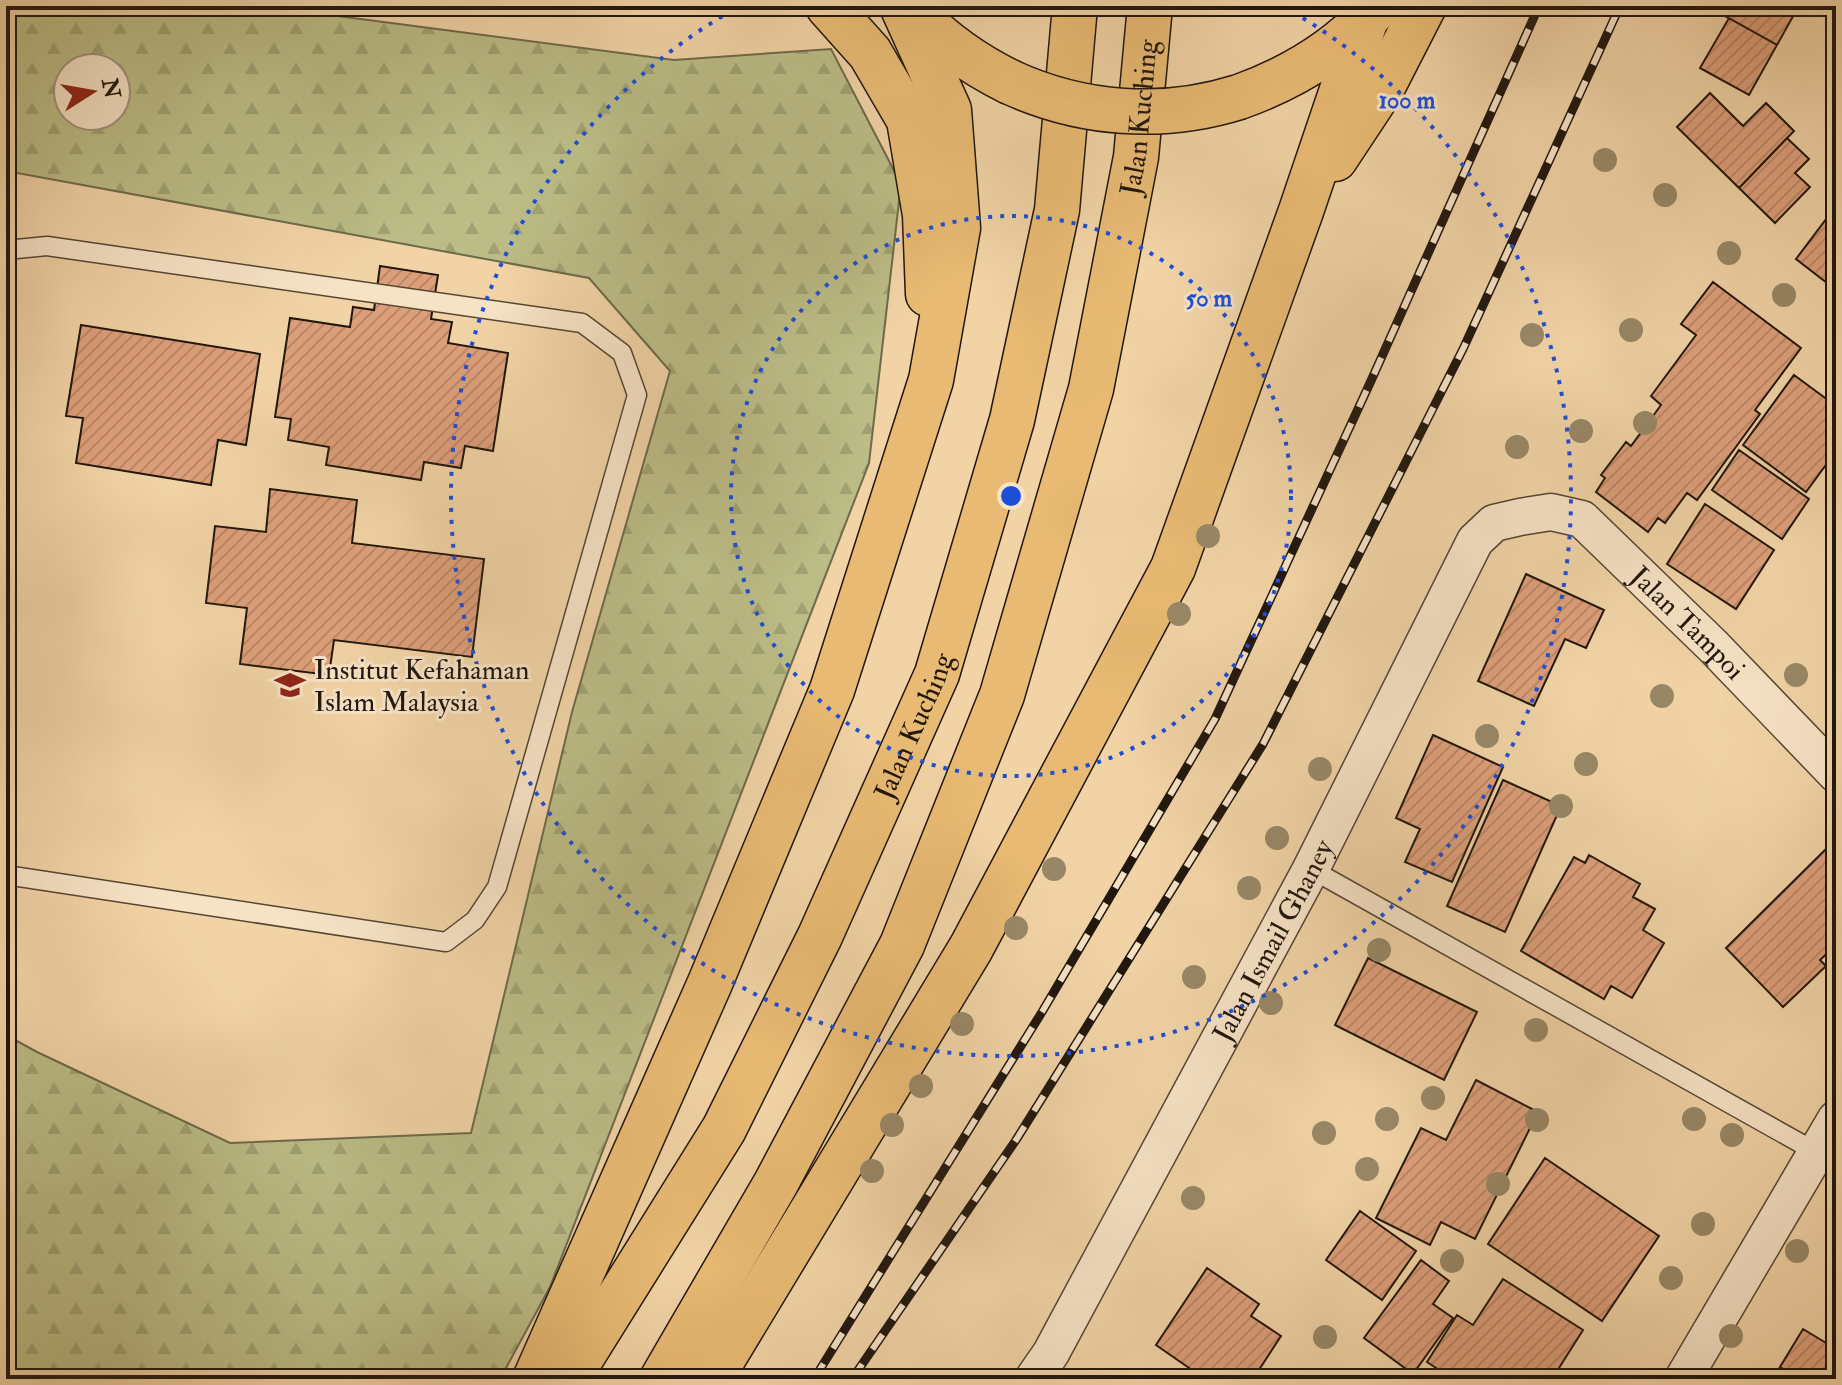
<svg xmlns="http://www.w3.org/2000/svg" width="1842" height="1385" font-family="'IM FELL Double Pica',serif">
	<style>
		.forest { fill: url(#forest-firs); stroke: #6e6a4a; stroke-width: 2; fill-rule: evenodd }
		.building { fill: url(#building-hatch); stroke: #21170e; stroke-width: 2 }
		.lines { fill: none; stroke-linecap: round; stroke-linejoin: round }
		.service-casing { stroke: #554634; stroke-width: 21 }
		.minor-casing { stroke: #554634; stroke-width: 39 }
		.primary-casing { stroke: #21170e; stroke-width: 47 }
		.trunk-casing { stroke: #21170e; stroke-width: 47 }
		.service { stroke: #f6e2c5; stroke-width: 18 }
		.minor { stroke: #f6e2c5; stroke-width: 36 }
		.primary { stroke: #e8ba73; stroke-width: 44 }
		.trunk { stroke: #e8ba73; stroke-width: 44 }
		.rail-casing { stroke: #21170e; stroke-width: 9 }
		.rail { stroke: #f6e2c5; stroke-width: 6; stroke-dasharray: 18; stroke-linecap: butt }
		.primary-bridge-casing { stroke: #21170e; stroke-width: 47; stroke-linecap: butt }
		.primary-bridge { stroke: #e8ba73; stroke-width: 44 }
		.tree { fill: #988766 }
		.ring { fill: none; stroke: #1d4ed8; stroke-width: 4; stroke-dasharray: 4 8 }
		.labels { text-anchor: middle; stroke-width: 6; stroke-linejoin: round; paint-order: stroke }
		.street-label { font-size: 28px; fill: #21170e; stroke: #f6e2c5 }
		.poi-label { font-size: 28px; fill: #21170e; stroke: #f6e2c5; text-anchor: start }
		.centre { fill: #1d4ed8; stroke: #f6e2c5; stroke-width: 4 }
		.ring-label { font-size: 24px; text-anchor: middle; font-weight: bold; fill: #1d4ed8; stroke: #f6e2c5; stroke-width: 6; stroke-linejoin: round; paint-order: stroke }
	</style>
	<defs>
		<pattern id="forest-firs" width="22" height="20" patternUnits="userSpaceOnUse" patternTransform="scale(2)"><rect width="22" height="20" fill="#bbbc86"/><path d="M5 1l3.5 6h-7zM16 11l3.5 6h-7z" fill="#a0a172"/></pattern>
		<pattern id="building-hatch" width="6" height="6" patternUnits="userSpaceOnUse" patternTransform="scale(2)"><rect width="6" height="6" fill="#dd9f7a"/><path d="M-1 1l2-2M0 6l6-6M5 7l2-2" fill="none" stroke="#bd8868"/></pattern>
	</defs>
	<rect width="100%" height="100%" fill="#f1d3a6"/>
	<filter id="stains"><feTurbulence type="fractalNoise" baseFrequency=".0025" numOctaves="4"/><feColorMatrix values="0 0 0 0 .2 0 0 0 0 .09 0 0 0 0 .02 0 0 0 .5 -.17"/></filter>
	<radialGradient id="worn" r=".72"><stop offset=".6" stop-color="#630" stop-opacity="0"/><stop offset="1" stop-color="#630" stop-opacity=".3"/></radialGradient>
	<path class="forest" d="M6,6H261L674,60L831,49L901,184L869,463L550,1287L500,1379H6V1035L37,1052L230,1143L471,1133L572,712L670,371L589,278L6,171ZM68,68H116V116H68Z"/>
	<path class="building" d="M1707,6H1792L1797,9L1777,45Z
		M1729,18L1777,45L1749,95L1700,68Z
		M1710,93L1743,126L1766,103L1794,131L1739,188L1677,127Z
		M1787,138L1809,159L1795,173L1810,187L1775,223L1739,188Z
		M1836,206V290L1796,259Z
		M380,266L438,275L431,319L452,322L448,343L508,353L493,451L465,446L461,468L424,462L421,480L326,465L329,447L288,440L291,419L275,417L290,318L350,327L353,307L374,310Z
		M1713,282L1801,348L1755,410L1760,414L1697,500L1687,493L1665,523L1658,518L1648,532L1596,492L1605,478L1601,475L1626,442L1631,446L1661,405L1651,396L1696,335L1681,324Z
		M81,325L260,354L246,445L218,440L211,485L76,463L83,418L66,416Z
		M1794,375L1836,406V451L1806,492L1743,445Z
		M1739,450L1809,499L1782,539L1712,490Z
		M270,489L357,500L352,543L484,559L472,657L334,640L329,675L240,664L247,608L206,603L215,526L266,532Z
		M1705,504L1774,550L1736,609L1667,564Z
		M1526,574L1604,610L1586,648L1565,639L1534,706L1478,681Z
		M1433,735L1503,767L1452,882L1405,862L1420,829L1396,818Z
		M1503,780L1561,806L1505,932L1447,906Z
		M1828,847L1836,856V945L1820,960L1826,966L1783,1007L1726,948Z
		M1589,855L1640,884L1633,897L1655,909L1643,930L1664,943L1632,998L1611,986L1604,999L1521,951L1574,857L1585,863Z
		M1368,958L1477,1012L1444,1080L1335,1025Z
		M1476,1080L1538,1112L1475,1239L1441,1222L1430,1245L1376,1218L1421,1128L1446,1140Z
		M1545,1158L1659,1236L1602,1321L1488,1244Z
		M1360,1211L1416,1251L1382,1300L1326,1260Z
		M1421,1260L1449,1281L1433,1304L1453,1318L1413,1374L1364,1338Z
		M1207,1268L1259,1304L1251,1316L1281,1336L1253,1379H1205L1156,1345Z
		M1503,1279L1583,1330L1552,1379H1453L1427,1362L1457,1315L1473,1325Z
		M1836,1308V1326L1828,1321Z
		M1803,1329L1836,1349V1379H1800L1780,1367Z
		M1780,1367L1800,1379H1773Z"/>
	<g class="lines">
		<g class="service-casing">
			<path id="service" d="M6,250L47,246L582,323L622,353L637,395L497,887L475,920L446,942L6,875
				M1311,869L1816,1152"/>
		</g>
		<g class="minor-casing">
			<g id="minor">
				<path id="s1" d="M1033,1379L1051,1353L1311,869L1475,541L1494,523L1520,517L1551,512L1582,519L1713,646L1836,774"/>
				<path d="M1683,1379L1836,1119"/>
			</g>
		</g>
		<g class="primary-casing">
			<path id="primary" d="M908,6C937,38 971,63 1010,82
				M1239,97C1292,78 1339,50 1376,8"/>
		</g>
		<g class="trunk-casing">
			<g id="trunk">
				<path d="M828,6L870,53L909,120L925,215L928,294"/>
				<path d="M1335,159L1382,88L1424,6"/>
				<path d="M535,1379L710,983L832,690L931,380L958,228L949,110L902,6"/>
				<path id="s2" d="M568,1379L724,1129L820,936L937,674L1012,420L1057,210L1075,6"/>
				<path id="s3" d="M662,1379L776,1183L902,945L1002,695L1091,389L1136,157L1150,6"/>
				<path d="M708,1379L719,1365L971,948L1173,568L1301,211L1366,19"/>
			</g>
		</g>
		<use href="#service" class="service"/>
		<use href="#minor" class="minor"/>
		<use href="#primary" class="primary"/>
		<use href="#trunk" class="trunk"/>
		<g class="rail-casing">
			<path id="rail" d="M814,1379L1042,1012L1215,719L1370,383L1539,6
				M852,1379L1016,1140L1263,744L1463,349L1620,6"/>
		</g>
		<use href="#rail" class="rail"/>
		<g class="primary-bridge-casing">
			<path id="primary-bridge" d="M1010,82C1082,115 1163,121 1239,97"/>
		</g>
		<use href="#primary-bridge" class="primary-bridge"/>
	</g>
	<g class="tree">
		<circle cx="1605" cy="160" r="12"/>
		<circle cx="1665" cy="195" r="12"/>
		<circle cx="1729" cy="253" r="12"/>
		<circle cx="1784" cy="295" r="12"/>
		<circle cx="1631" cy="330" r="12"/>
		<circle cx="1532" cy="335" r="12"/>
		<circle cx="1645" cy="423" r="12"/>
		<circle cx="1581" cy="431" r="12"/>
		<circle cx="1517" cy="447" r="12"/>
		<circle cx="1208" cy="536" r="12"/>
		<circle cx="1179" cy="614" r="12"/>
		<circle cx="1796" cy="675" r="12"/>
		<circle cx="1662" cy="696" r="12"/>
		<circle cx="1487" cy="736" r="12"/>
		<circle cx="1586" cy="764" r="12"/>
		<circle cx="1320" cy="769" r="12"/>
		<circle cx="1561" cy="806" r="12"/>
		<circle cx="1277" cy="838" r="12"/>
		<circle cx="1054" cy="869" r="12"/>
		<circle cx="1249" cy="888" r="12"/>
		<circle cx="1016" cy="928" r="12"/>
		<circle cx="1379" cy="950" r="12"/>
		<circle cx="1194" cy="977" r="12"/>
		<circle cx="1271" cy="1003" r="12"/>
		<circle cx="962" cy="1024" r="12"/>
		<circle cx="1536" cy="1030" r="12"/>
		<circle cx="921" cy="1086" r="12"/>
		<circle cx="1433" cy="1098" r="12"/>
		<circle cx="1387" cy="1119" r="12"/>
		<circle cx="1694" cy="1119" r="12"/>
		<circle cx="1537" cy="1120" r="12"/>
		<circle cx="892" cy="1125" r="12"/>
		<circle cx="1324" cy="1133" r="12"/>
		<circle cx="1732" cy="1135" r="12"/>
		<circle cx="1367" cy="1169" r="12"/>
		<circle cx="872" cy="1171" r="12"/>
		<circle cx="1498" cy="1184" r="12"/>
		<circle cx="1193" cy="1198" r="12"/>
		<circle cx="1703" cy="1224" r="12"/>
		<circle cx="1797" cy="1251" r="12"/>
		<circle cx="1452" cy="1261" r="12"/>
		<circle cx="1671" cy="1278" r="12"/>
		<circle cx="1731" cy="1336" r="12"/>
		<circle cx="1325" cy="1337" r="12"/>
	</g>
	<g class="ring">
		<circle cx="1011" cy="496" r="280"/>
		<path d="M1282 6A560 560 0 1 1 740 6"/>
	</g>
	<defs>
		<g id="school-bare" transform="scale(2.4)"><path d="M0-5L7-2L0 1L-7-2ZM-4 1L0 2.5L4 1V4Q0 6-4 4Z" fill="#8f2418" stroke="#f6e2c5" stroke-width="2.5" paint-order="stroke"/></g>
	</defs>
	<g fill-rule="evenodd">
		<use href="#school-bare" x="290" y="685"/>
	</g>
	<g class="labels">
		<g class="street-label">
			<text dy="10" stroke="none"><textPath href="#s3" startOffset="1360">Jalan Kuching</textPath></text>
			<text dy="10" stroke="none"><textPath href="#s1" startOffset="1212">Jalan Tampoi</textPath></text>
			<text dy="10" stroke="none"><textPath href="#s2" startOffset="740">Jalan Kuching</textPath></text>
			<text dy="10" stroke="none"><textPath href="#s1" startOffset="500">Jalan Ismail Ghaney</textPath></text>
		</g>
		<g class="poi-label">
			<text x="314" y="679">Institut Kefahaman<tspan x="314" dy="32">Islam Malaysia</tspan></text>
		</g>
	</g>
	<circle cx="1011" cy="496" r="12" class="centre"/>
	<g class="ring-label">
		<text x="1407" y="108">100 m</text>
		<text x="1209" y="306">50 m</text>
	</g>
	<rect width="1842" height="1385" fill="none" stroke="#f1d3a6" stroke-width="32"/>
	<rect x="8" y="8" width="1826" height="1369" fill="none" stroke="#21170e" stroke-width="4"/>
	<rect x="16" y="16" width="1810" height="1353" fill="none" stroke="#21170e" stroke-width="2"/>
	<g transform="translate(92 92) rotate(79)"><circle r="38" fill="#f6e2c5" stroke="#a1917c" stroke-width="2"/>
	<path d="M0-6L14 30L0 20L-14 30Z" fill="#8f2418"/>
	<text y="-12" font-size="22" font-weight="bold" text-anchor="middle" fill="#21170e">N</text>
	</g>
	<rect width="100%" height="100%" filter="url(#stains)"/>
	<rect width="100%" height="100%" fill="url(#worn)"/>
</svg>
